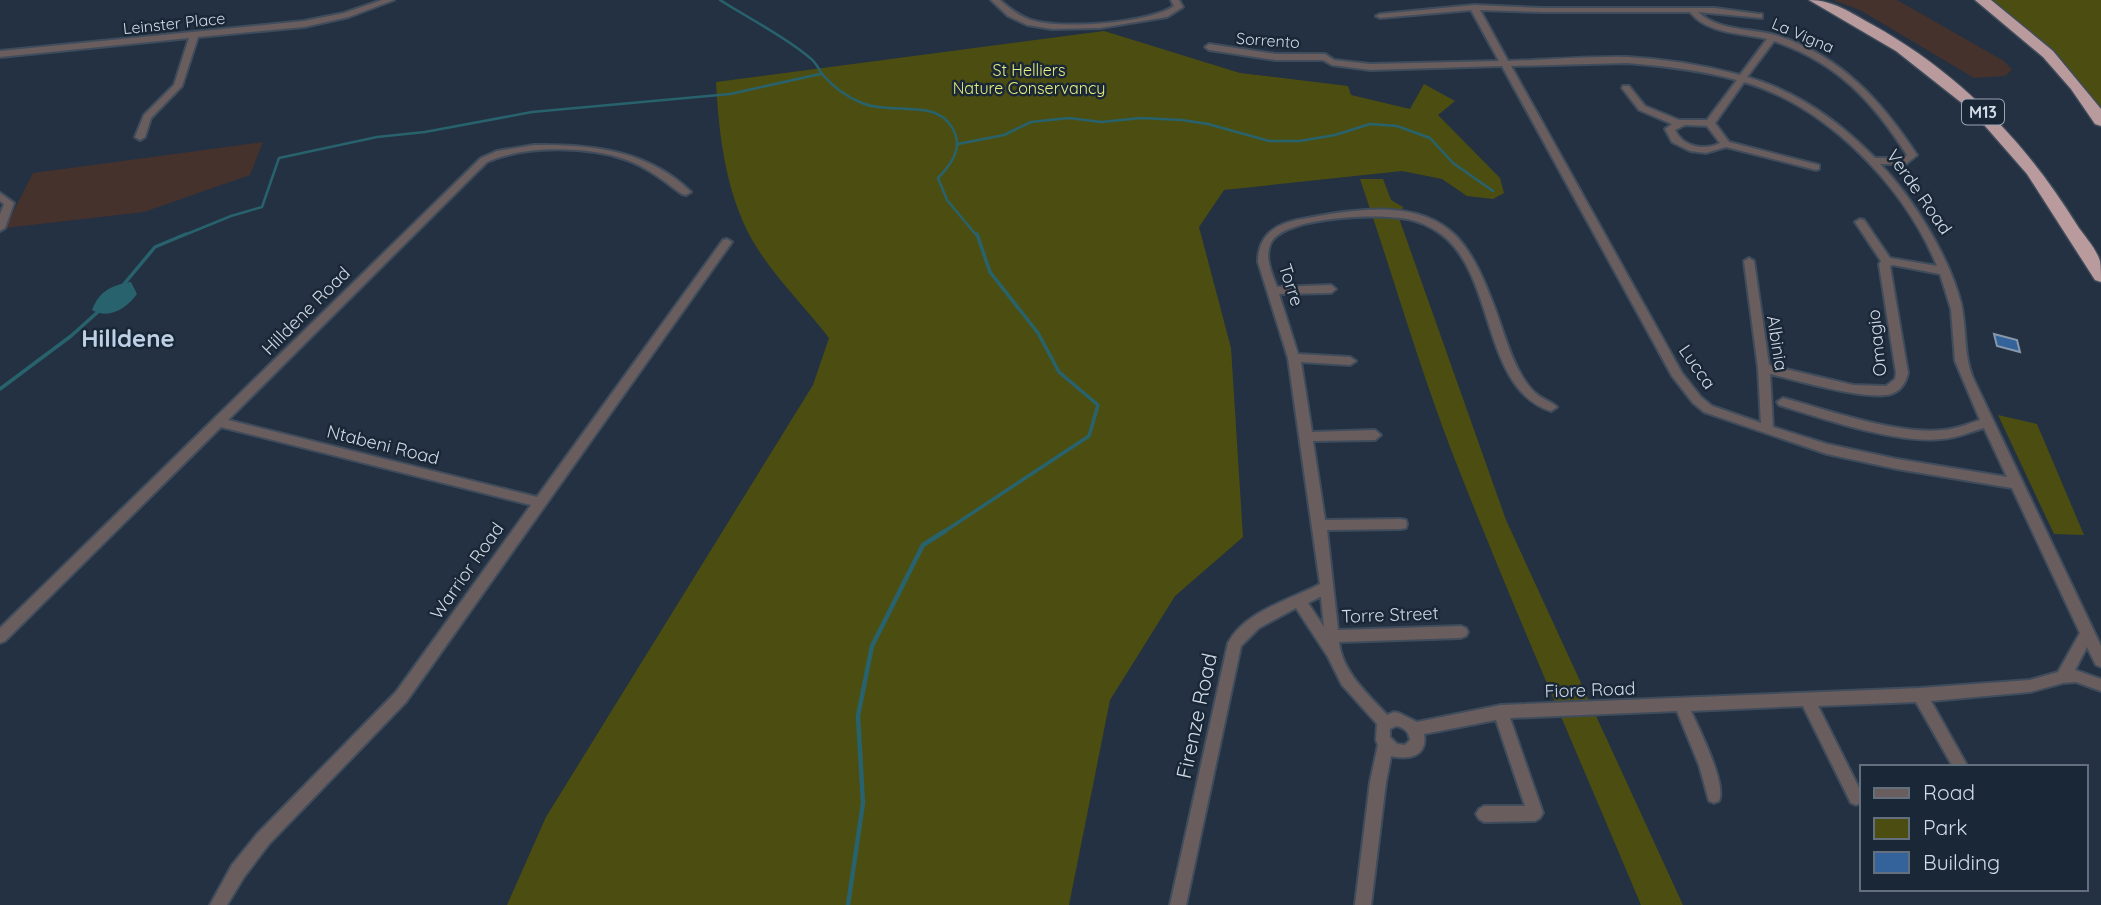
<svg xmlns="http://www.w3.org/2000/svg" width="2101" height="905" font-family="Quicksand,sans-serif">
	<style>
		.industrial { fill: #45322d }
		.green { fill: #4c4e11 }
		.water { fill: #28626d }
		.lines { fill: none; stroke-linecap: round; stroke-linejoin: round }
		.stream-far2 { stroke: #28626d; stroke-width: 2.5 }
		.stream-far1 { stroke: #28626d; stroke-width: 3.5 }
		.stream { stroke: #28626d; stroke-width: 4.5 }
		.building { fill: #34629a; stroke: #8797ac; stroke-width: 2 }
		.street-casing { stroke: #3f4c5c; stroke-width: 4 }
		.highway-casing { stroke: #3f4c5c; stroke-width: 3 }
		.street { fill: #6a5d5e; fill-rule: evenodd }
		.highway { fill: #ba9b9d; fill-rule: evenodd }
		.labels { text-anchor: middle; stroke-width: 5; stroke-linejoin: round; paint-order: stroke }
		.far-street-label { font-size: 16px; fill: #d1dae6; stroke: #192737 }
		.far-park-label { font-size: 16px; fill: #e7ed7f; stroke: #192737 }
		.shield { fill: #192737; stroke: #9aa4b2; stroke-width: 2 }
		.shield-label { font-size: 16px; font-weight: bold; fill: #d1dae6 }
		.street-label { font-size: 18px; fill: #d1dae6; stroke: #192737 }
		.near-street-label { font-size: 21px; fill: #d1dae6; stroke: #192737 }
		.district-label { font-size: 24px; font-weight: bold; fill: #bed0e6; stroke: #192737 }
	</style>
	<rect width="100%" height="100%" fill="#233142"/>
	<path class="industrial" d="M1833,0H1897L2004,61L2012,70L2005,76L1974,78L1860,10Z
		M263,142L250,175L144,212L5,228L33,173Z"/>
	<path class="green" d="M1982,0H2101V121L2080,90Z
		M1104,31L1240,73L1348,86L1351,95L1410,109L1424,84L1455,101L1438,115L1500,178L1504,193L1493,199L1467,196L1442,179L1402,171L1224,190L1199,227L1231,348L1243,537L1175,596L1110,700L1069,905H507L546,817L813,385L829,338C807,309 779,282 759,251C727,203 719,139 716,82Z
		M1360,179H1383L1391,200L1403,207L1400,221L1506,520L1683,905H1641C1581,762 1518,619 1461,475C1422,378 1394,278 1360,179Z
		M1998,415L2037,424L2084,535L2054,534Z"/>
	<path class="water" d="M131,282L137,294C127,308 109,320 92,310C99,291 112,285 131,282Z"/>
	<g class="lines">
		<path class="stream-far2" d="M720,0C748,18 786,37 810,58C816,62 819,70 823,75C834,88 847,97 862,103C889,114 930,101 948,122C966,143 954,162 938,178L947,200L977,236
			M958,144L1004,135L1031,122L1069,118L1101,122L1141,118L1182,120L1208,124L1269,141H1300L1335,135L1370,124L1397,126L1430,138L1453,163L1493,191
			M182,236L231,216L262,207L279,158L377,137L425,132L532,112L730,94L820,74"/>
		<path class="stream-far1" d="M124,284L155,247L186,234
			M0,389L71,336L100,310
			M942,533L1089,436L1098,405L1059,372L1038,333L990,272L977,234"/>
		<path class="stream" d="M848,905L863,803L858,716L872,646L923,545L945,531"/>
	</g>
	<path class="building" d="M1994,334L2017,340L2020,352L1997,346Z"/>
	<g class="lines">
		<g class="street-casing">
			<path id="street" d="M382,0H394L349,17L304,27L198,37L182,86L151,118L145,137L140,140L135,137L144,115L174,85L189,38L0,57V51L304,21L344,13Z
				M991,0H1000C1010,9 1019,16 1031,20C1060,30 1150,23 1174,6L1171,0H1179L1183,7L1167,17L1100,28L1052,29L1027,25L1008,16Z
				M1474,5L1543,8H1715L1759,14H1762V18L1698,12C1718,31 1750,28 1775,35C1840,55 1881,100 1917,155L1906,164H1880C1914,199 1949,257 1961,303C1967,329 1963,353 1973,378L2101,646V667L2096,665L2087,647L2075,670L2101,679V691L2076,682L2063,683L2030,692L1931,701L1968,767H1953L1916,702L1818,706L1861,792V803L1856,805L1851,803L1803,706L1691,711C1699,729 1727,784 1719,801L1714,803L1709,801L1699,765L1677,711L1510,718L1543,813L1540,818L1535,821L1484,822L1479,819L1476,814L1479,809L1484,806H1525L1496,720L1424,734C1428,757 1408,760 1391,756L1386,782L1371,905H1355L1370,782L1378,745L1376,740L1377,724L1342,685L1328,657L1296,608L1259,628L1241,646L1186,905H1170L1228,643C1245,611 1290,600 1320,584L1288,358L1258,262C1258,234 1277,223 1302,219C1351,210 1417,197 1456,236C1474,255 1485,282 1494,306C1503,329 1509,355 1522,376C1526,383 1532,391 1539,396C1545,400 1552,402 1557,407L1551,411C1484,390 1495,283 1447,239C1438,231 1426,224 1415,221C1388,212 1288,216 1272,241C1263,256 1272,273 1277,287L1331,285L1336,289L1331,293L1279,294L1298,354L1350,357L1356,361L1350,365L1301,362L1312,432L1375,430L1381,435L1375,440L1313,441L1325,520L1401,519L1406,520L1407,524L1406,528L1401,529L1327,530L1338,630L1461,626L1466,628L1468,632L1466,636L1461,638L1339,642C1342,672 1368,694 1387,715L1394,712L1399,713L1417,722L1501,705L1920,688L2030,680L2058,672L2080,633L2012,488L1897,469L1827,454L1704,412L1693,403L1672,376L1502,66L1370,70L1332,65L1323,60H1276L1209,50L1205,47L1209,44L1276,54H1325L1334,60L1370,64L1499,61L1471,10L1380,18L1376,16L1380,14ZM1480,10L1543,12H1690C1707,34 1742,33 1767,39L1740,75C1703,65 1665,59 1627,57C1588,56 1548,60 1508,61ZM1774,41C1836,62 1872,100 1907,155L1903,158H1875C1840,122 1797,91 1747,77ZM1627,63C1664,66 1700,70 1737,80L1707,120H1679L1645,106L1629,86H1623L1622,88L1639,110L1672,124L1665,129L1672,142L1690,151L1706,153L1726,147L1816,170L1819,169V165L1729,142L1715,123L1744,82C1827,106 1905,187 1937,266L1890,258L1864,220L1860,219L1855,222L1881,261L1879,264L1896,373L1895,379L1886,386L1853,385L1769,365L1754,261L1749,258L1744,261L1758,368L1761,423L1712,406L1701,397L1682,373L1511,66ZM1685,125L1707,126L1720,143C1704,151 1683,147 1675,130ZM1893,265L1940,274L1951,309L1955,361L1980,420C1968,424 1956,429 1943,430C1896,435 1829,410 1783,398L1777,402L1779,405C1825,419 1895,444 1942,439C1956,438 1970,432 1984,428L2007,477L1897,459L1827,444L1773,427L1770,374C1796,380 1867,401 1891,394C1901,391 1906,382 1908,373L1890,266ZM1320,597H1321L1324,627L1308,603ZM1396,726C1404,727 1409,732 1410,740L1405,745L1397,744L1390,737V729Z
				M534,145C590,144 649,150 691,192L686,195L682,194C665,182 647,167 627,160C588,146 525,145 487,162L228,420L537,497L723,240L727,239L732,242L406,702L269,844L244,877L227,905H210L232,865L257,834L396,692L531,505L221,427L5,641L0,643V628L481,158L497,151Z
				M0,193L14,203L5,228L0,231V214L4,204L0,201Z"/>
		</g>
		<g class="highway-casing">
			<path id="highway" d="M1809,0C1833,0 1851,13 1873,25C1959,73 2025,141 2077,225C2084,236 2096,248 2100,261C2101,267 2101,276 2101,282L2095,280L2027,174L1972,111L1896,51Z
				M1975,0H1991L2053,51L2101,109V126L2095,124L2071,89L2043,57Z"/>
		</g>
		<use href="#street" class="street"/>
		<use href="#highway" class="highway"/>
	</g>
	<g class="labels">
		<g class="far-street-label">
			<text transform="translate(174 23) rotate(-6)" y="6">Leinster Place</text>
			<text transform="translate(1803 35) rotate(23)" y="6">La Vigna</text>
			<text transform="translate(1268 40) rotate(4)" y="6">Sorrento</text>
		</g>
		<g class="far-park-label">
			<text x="1029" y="76">St Helliers<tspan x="1029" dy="18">Nature Conservancy</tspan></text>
		</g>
		<rect class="shield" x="1962" y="99.5" width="42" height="25" rx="5"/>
		<g class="shield-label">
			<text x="1983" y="118">M13</text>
		</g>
		<g class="street-label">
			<text transform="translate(1919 192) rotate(55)" y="6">Verde Road</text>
			<text transform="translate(1291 285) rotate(72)" y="6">Torre</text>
			<text transform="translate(306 311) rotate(-45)" y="6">Hilldene Road</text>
			<text transform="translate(1777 343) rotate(81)" y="6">Albinia</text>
			<text transform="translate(1877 343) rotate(-96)" y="6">Omagio</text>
			<text transform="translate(1697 367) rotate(55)" y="6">Lucca</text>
			<text transform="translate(383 445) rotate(14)" y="6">Ntabeni Road</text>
			<text transform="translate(467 571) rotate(-55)" y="6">Warrior Road</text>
			<text transform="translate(1390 615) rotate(-2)" y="6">Torre Street</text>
			<text transform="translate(1590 690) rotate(-2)" y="6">Fiore Road</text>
		</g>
		<g class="near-street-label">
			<text transform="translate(1197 716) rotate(-78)" y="7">Firenze Road</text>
		</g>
		<g class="district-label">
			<text x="128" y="347">Hilldene</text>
		</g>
	</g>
	<rect x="1860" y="765" width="228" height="126" fill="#192737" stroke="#636f7d" stroke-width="2"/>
	<rect x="1874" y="788" width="35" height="10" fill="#6a5d5e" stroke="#636f7d" stroke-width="2"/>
	<text x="1923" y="800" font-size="21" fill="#d1dae6">Road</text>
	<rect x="1874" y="818" width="35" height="21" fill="#4c4e11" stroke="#636f7d" stroke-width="2"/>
	<text x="1923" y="835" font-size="21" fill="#d1dae6">Park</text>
	<rect x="1874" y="852" width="35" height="21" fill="#34629a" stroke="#636f7d" stroke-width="2"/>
	<text x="1923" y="870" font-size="21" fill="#d1dae6">Building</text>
</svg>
